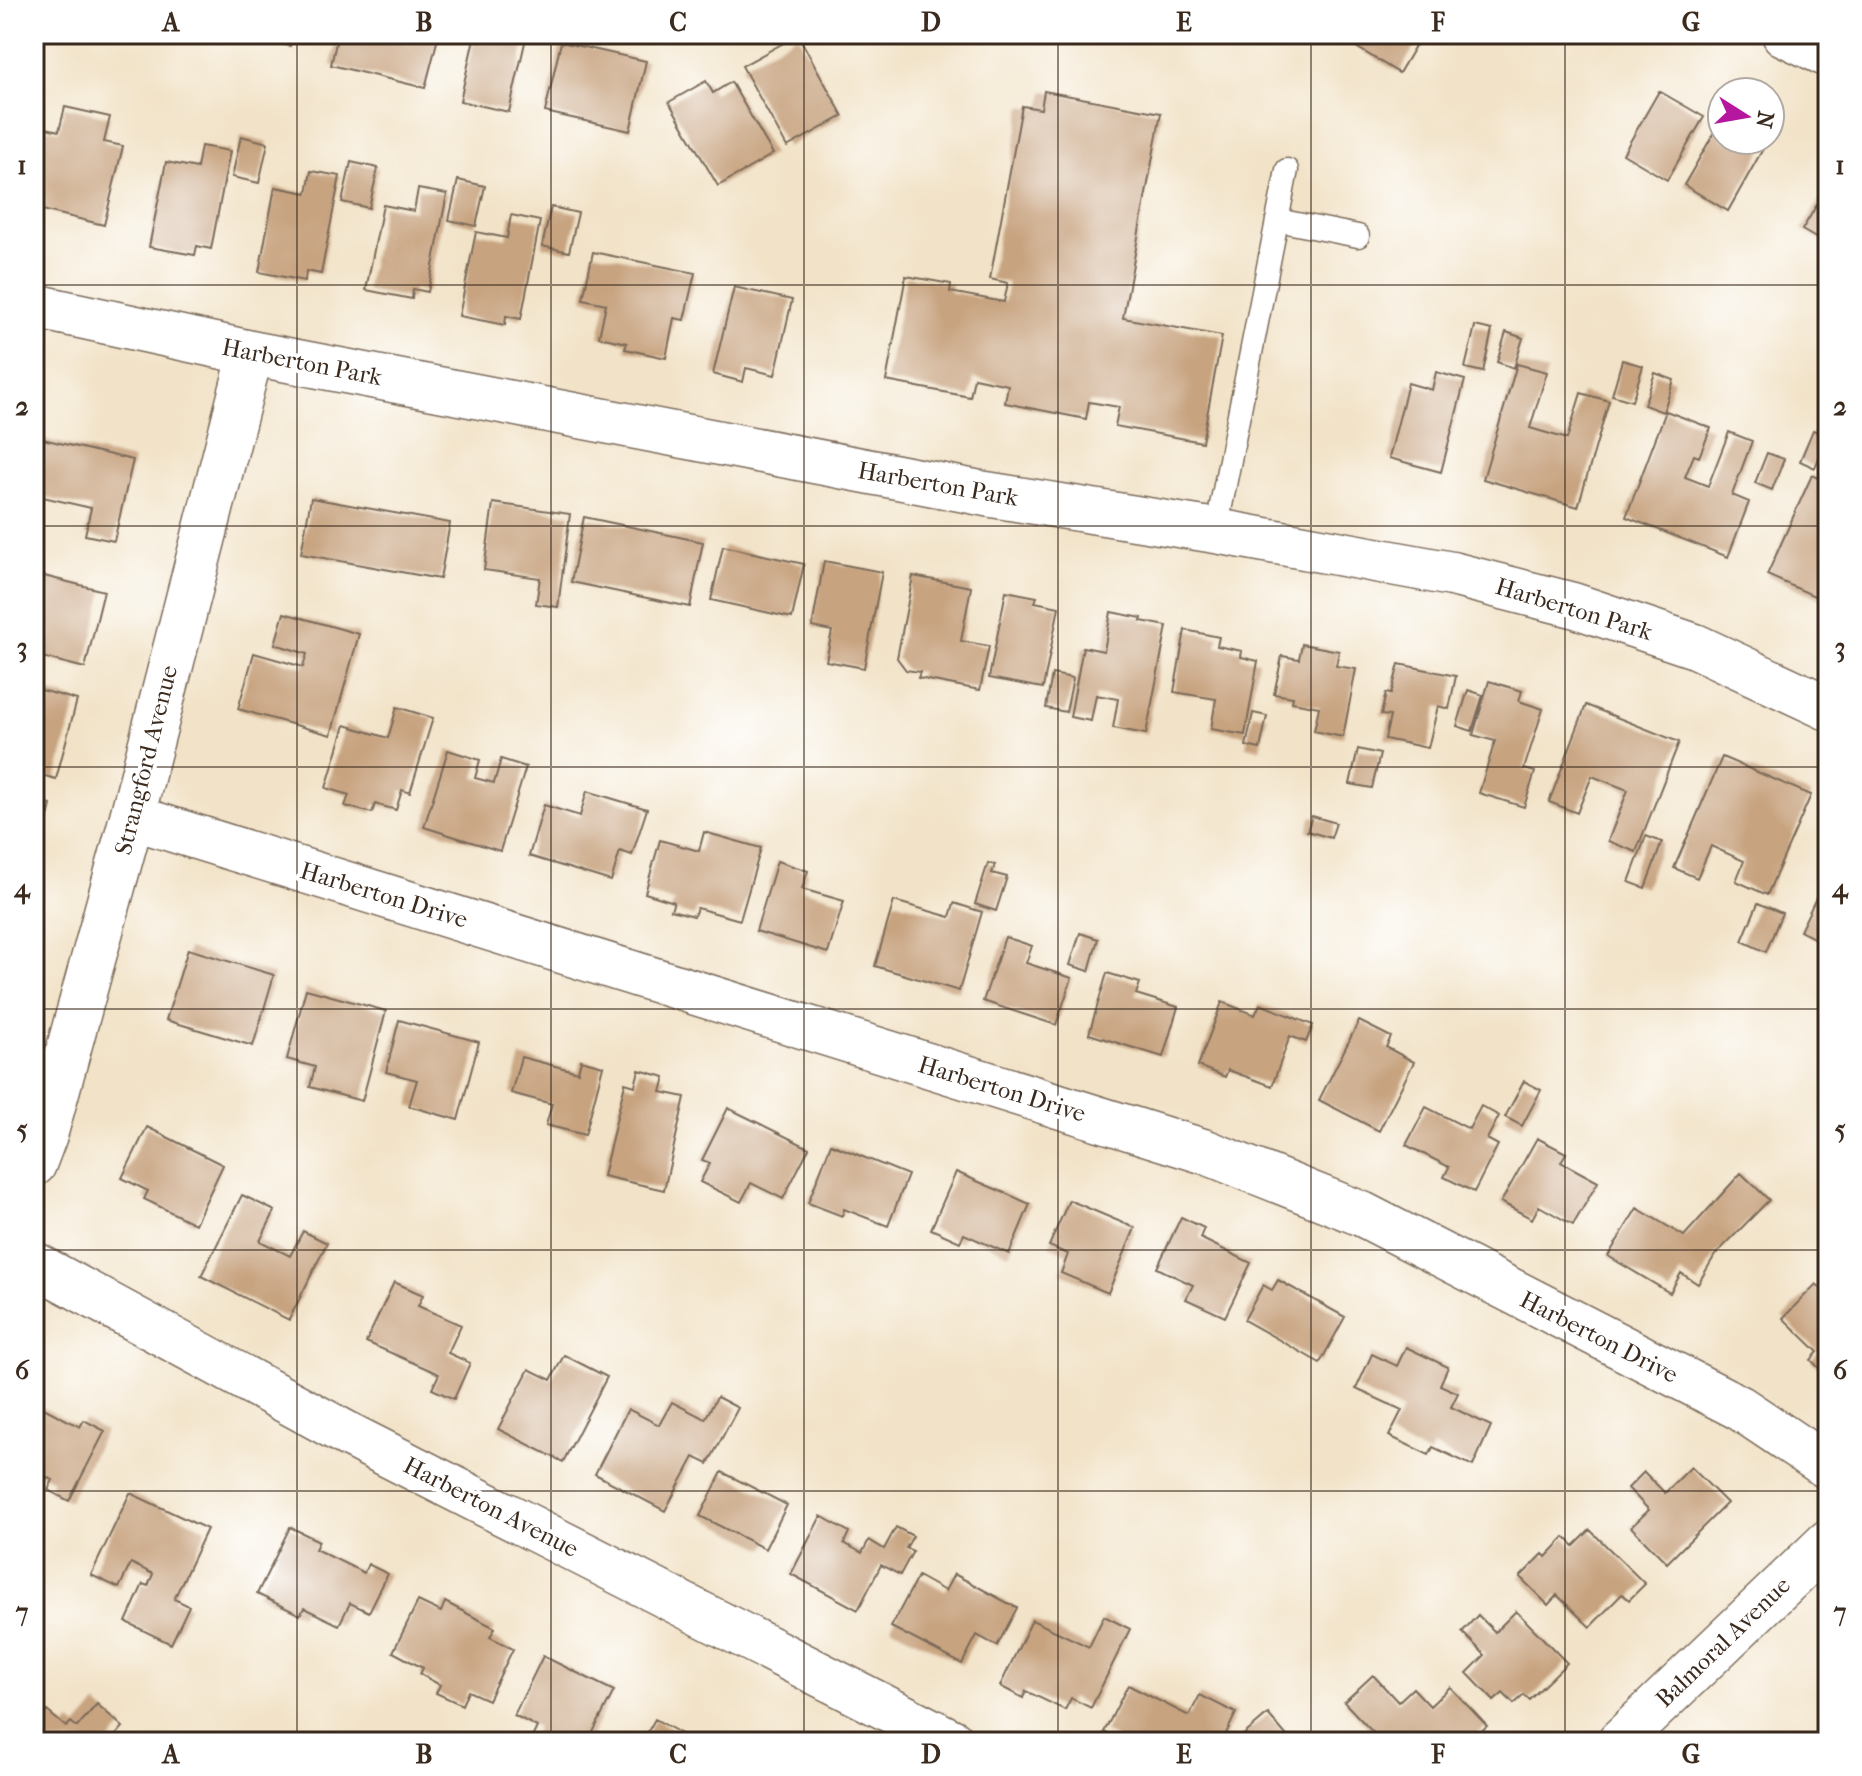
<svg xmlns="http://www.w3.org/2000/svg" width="1862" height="1776" font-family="'IM FELL French Canon',serif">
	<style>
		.building { fill: #c7a37f }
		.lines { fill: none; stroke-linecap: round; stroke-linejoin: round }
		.lane-casing { stroke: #7b6b5a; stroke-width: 25 }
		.street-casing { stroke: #7b6b5a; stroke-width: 47 }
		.highway-casing { stroke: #7b6b5a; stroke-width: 47 }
		.lane { stroke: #fff; stroke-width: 22 }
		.street { stroke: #fff; stroke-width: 44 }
		.highway { stroke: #fff; stroke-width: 44 }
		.grid { fill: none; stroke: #3b2a1e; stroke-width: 2; stroke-opacity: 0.55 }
		.labels { text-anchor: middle; stroke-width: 8; stroke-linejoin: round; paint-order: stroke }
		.street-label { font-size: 24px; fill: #3b2a1e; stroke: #fff }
		.neatline { fill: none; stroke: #3b2a1e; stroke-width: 3 }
		.grid-label { font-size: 26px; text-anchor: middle; font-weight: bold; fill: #3b2a1e }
	</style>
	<rect width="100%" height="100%" fill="#fff"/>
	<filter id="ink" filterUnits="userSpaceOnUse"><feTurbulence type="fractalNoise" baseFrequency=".0125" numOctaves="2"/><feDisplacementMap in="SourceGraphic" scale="16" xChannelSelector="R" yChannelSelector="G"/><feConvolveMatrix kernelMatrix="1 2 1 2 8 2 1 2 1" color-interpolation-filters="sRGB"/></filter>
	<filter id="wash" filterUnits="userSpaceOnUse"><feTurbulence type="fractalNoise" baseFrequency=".006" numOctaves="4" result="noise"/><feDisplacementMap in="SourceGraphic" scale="32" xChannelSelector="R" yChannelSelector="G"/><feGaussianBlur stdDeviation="1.8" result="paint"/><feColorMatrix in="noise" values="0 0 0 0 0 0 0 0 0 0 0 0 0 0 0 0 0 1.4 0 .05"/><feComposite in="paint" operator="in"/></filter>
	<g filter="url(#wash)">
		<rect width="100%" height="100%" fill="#f2e3c8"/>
		<g id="blocks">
			<path class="building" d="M243,34H293L290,46Z
				M338,34H439L425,88L331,65Z
				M475,34H507L526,38L509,112L460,101Z
				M1335,34H1422L1399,73Z
				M798,35L843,116L787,147L742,66Z
				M561,42L646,61L630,131L545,112Z
				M706,81L713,93L731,82L773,154L718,186L669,102Z
				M1044,91L1161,113L1123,318L1222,336L1202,442L1115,426L1119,407L1089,402L1086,419L1005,403L1008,385L974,378L970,397L886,381L906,276L951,284L950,292L1004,302L1008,283L990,279L1022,106L1041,109Z
				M1659,91L1704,117L1667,180L1623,154Z
				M65,107L110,117L104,142L123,146L104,225L34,208V158L42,127L59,131Z
				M1722,119V140H1752L1764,147L1728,211L1684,185Z
				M241,136L268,143L259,183L232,177Z
				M201,146L230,151L211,249L197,246L195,255L149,247L166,162L197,168Z
				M351,162L378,168L369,208L342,202Z
				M311,171L340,176L321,274L306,271L305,281L259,272L275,187L307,193Z
				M458,180L485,186L476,226L449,220Z
				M1828,186V245L1802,230Z
				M418,189L447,194L428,292L413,289L412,299L366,290L383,205L414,211Z
				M551,207L578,213L569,252L542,246Z
				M511,215L540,221L521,319L506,316L505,325L459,316L476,232L507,238Z
				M593,252L695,273L684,320L674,318L666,358L625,349L627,343L599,337L606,304L583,299Z
				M734,287L792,300L775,375L746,368L743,382L713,374Z
				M1475,326L1492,330L1483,372L1465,368Z
				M1506,332L1523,338L1514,368L1497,362Z
				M1622,360L1643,366L1632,401L1612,395Z
				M1517,364L1547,372L1530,428L1567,439L1581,393L1609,401L1578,507L1483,479Z
				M1436,372L1465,380L1441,472L1389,458L1408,383L1432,390Z
				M1655,373L1674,380L1663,412L1644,405Z
				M1666,411L1711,428L1699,457L1694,455L1685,477L1708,486L1729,432L1752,441L1732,495L1749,502L1728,557L1626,517Z
				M1813,430L1828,436L1815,468L1800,461Z
				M34,437L133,460L114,541L85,535L91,508L34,495Z
				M1767,453L1784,459L1772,490L1755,483Z
				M1812,475L1828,482V509L1821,525L1828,529V602L1767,575Z
				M311,498L450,523L440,579L301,554Z
				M493,503L570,514L558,607L536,604L540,578L484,570Z
				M584,517L703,542L690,607L571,582Z
				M723,546L804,564L792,618L711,600Z
				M824,561L882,572L864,668L826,661L832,631L812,627Z
				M44,576L104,591L85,668L34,655V619Z
				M913,576L971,587L961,641L989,646L980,690L918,678L920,672L906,670L897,658Z
				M1006,591L1037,597L1035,602L1059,607L1043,688L989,678Z
				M1111,612L1142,618L1141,621L1167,626L1146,734L1113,728L1118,699L1096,695L1091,721L1070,717L1083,647L1104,651Z
				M284,613L359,634L331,735L238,709L254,653L303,667L307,654L275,644Z
				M1185,630L1219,637L1217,646L1242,651L1241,657L1258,661L1245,735L1211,729L1216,699L1174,692Z
				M1302,644L1339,651L1336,666L1356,669L1343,737L1314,731L1319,707L1292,702L1293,697L1274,694L1282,656L1299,659Z
				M1399,664L1456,676L1449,709L1438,706L1428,748L1385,739L1390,716L1381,715L1386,693L1391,694Z
				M1052,674L1073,678L1066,712L1046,708Z
				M1489,681L1522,691L1519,701L1543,709L1524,769L1535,772L1524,807L1479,793L1495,741L1473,735Z
				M34,688L77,700L56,779L34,773Z
				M1468,690L1483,695L1472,731L1457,726Z
				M1586,705L1679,742L1636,852L1608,841L1628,790L1592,776L1577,813L1549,802Z
				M397,707L433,718L410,793L402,790L396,810L375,804L372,813L345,806L349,795L326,788L345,725L388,738Z
				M1253,713L1267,716L1260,749L1246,746Z
				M1358,749L1380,754L1372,788L1350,784Z
				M448,750L480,760L475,778L494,783L501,759L526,767L500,851L424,827Z
				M1722,757L1811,795L1767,895L1736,881L1744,861L1711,846L1697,878L1674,868Z
				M587,791L647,809L632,855L620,851L611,881L529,856L544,805L580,816Z
				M34,800L51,805L35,870L34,869Z
				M1312,816L1336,823L1331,838L1307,831Z
				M704,832L761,848L740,920L697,908L694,916L671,910L674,902L645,893L660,840L699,851Z
				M1646,836L1662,842L1645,888L1629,882Z
				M777,861L808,871L802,889L844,901L828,953L756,931Z
				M988,863L995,865L992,873L1007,877L996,911L975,904Z
				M1828,873V932L1823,943L1800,931Z
				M894,901L950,917L954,903L982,912L959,991L875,966Z
				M1758,903L1782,913L1766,952L1742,941Z
				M1080,933L1098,939L1089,971L1070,965Z
				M1005,937L1032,946L1026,963L1072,978L1056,1025L983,1001Z
				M188,949L274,975L253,1046L166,1020Z
				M1107,973L1140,983L1136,994L1178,1007L1163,1057L1089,1034Z
				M306,989L386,1011L362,1101L310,1087L315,1067L287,1059Z
				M1222,1002L1255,1015L1260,1004L1313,1025L1306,1042L1290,1036L1272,1086L1228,1070L1225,1077L1198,1066Z
				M399,1020L479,1042L458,1120L409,1106L417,1080L386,1072Z
				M1359,1021L1391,1037L1386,1047L1414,1062L1379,1131L1319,1100Z
				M521,1057L578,1072L581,1060L603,1066L585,1135L546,1125L552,1104L511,1093Z
				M639,1070L665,1077L661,1092L685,1097L664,1190L603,1176L625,1083L635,1086Z
				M1524,1081L1541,1090L1522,1126L1505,1117Z
				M1481,1106L1499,1116L1487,1139L1498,1145L1474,1192L1444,1177L1449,1167L1406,1145L1426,1107L1469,1129Z
				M728,1108L809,1148L783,1199L751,1183L741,1202L700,1182L710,1163L702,1160Z
				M147,1127L223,1165L195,1224L144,1199L148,1191L122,1178Z
				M1537,1138L1566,1153L1561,1162L1598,1182L1573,1225L1539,1206L1532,1219L1501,1202Z
				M831,1144L908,1175L888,1226L844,1209L842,1216L808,1203Z
				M956,1172L1030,1204L1009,1254L964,1234L960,1242L931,1229Z
				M1741,1173L1769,1200L1715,1255L1698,1284L1681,1273L1670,1293L1608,1256L1637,1208L1684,1236Z
				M242,1195L275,1211L260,1241L290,1256L303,1231L327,1243L289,1320L201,1276Z
				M1069,1200L1135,1228L1108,1293L1061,1273L1068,1254L1049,1246Z
				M1181,1217L1204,1228L1200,1238L1251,1263L1225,1317L1186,1299L1193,1285L1157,1268Z
				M1278,1280L1345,1317L1320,1363L1244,1320L1263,1285L1272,1290Z
				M394,1282L423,1295L418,1306L461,1325L448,1353L470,1363L454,1399L432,1389L439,1374L366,1342Z
				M1816,1284L1823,1290L1828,1285V1377L1811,1360L1818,1352L1783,1318Z
				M1406,1347L1448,1367L1440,1385L1458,1393L1451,1407L1491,1426L1473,1466L1433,1447L1429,1455L1389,1436L1402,1410L1356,1389L1372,1354L1397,1366Z
				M564,1355L607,1377L563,1462L498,1429L529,1369L551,1380Z
				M717,1397L738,1408L708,1464L694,1457L665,1511L595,1474L628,1409L659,1425L672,1402L705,1419Z
				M34,1403L80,1427L84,1420L105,1431L69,1501L48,1490L53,1480L37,1472L34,1477Z
				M1691,1467L1727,1503L1667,1563L1631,1527L1649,1510L1628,1488L1644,1472L1665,1493Z
				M722,1472L787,1505L765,1549L700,1516Z
				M130,1493L207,1529L174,1599L189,1606L171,1644L126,1622L143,1584L148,1586L153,1574L131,1563L119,1588L91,1575Z
				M821,1516L849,1532L844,1543L862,1553L869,1540L884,1549L896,1527L913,1536L906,1548L913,1551L900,1575L881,1565L858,1610L791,1574Z
				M290,1527L319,1541L315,1549L364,1573L368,1564L388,1574L369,1612L350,1603L339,1625L304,1608L300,1615L257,1594Z
				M1590,1530L1645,1584L1629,1600L1622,1594L1590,1627L1557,1595L1548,1605L1520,1577L1543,1554L1546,1557L1565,1537L1574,1546Z
				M954,1574L1017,1608L997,1646L977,1635L962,1664L891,1627L918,1576L945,1591Z
				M418,1601L441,1612L445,1602L495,1628L490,1637L513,1649L488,1700L468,1691L462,1705L436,1693L440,1685L420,1674L423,1668L393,1652Z
				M1516,1611L1567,1663L1529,1700L1524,1695L1514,1704L1503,1693L1494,1701L1467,1673L1485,1655L1462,1632L1478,1615L1495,1632Z
				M1104,1616L1130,1629L1091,1708L1071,1698L1065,1710L1026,1691L1023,1698L1000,1686L1032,1620L1089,1647Z
				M543,1656L614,1691L588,1742H530L537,1727L514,1715Z
				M1373,1675L1398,1702L1413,1688L1430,1706L1450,1687L1487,1726L1469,1742H1382L1344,1702Z
				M1128,1685L1189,1716L1200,1695L1236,1713L1222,1742H1123L1104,1732Z
				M97,1704L123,1727L110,1742H34V1726L47,1711L66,1727L71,1722L77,1727Z
				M1268,1714L1292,1742H1244L1240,1738Z
				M655,1719L696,1742H642Z
				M1828,1723V1742H1809Z"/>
		</g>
	</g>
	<g filter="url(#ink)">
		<use href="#blocks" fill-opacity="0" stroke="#7b6b5a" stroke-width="2"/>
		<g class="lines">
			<g class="lane-casing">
				<path id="lane" d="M1277,220L1358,236
					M1216,531L1287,170"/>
			</g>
			<g class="street-casing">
				<path id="street" d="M1784,34L1828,55
					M34,306L251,353L986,494L1216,531L1452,574L1573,605L1695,646L1828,708
					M132,817L1206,1152L1362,1214L1740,1408L1828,1467
					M34,1164L46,1132L132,817L251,353
					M34,1264L349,1435L953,1742"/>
			</g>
			<g class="highway-casing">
				<path id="highway" d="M1619,1742L1828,1542"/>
			</g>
			<use href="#lane" class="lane"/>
			<use href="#street" class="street"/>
			<use href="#highway" class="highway"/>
		</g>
	</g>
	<path class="grid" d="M297,34V1742M551,34V1742M804,34V1742M1058,34V1742M1311,34V1742M1565,34V1742M34,285H1828M34,526H1828M34,767H1828M34,1009H1828M34,1250H1828M34,1491H1828"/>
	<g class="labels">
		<g class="street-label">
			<text transform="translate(302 362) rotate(11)" y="8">Harberton Park</text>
			<text transform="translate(938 484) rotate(10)" y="8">Harberton Park</text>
			<text transform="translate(1574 609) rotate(17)" y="8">Harberton Park</text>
			<text transform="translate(146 760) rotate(-76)" y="8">Strangford Avenue</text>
			<text transform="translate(384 895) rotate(17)" y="8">Harberton Drive</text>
			<text transform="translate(1002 1089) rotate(17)" y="8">Harberton Drive</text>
			<text transform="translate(1599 1337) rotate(27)" y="8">Harberton Drive</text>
			<text transform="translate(491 1507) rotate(27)" y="8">Harberton Avenue</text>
			<text transform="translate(1723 1642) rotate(-44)" y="8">Balmoral Avenue</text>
		</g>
	</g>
	<rect width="1862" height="1776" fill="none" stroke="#fff" stroke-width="88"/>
	<g transform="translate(1746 116) rotate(101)"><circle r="38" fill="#ffffff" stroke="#b1aaa5" stroke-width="2"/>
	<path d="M0-6L14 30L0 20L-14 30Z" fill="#b5179e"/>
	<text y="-12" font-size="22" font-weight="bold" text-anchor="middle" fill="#3b2a1e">N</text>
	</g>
	<rect x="44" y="44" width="1774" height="1688" class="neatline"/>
	<g class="grid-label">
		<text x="171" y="31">A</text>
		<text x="424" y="31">B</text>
		<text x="678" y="31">C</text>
		<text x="931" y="31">D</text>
		<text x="1184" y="31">E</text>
		<text x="1438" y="31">F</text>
		<text x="1691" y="31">G</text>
		<text x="22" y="174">1</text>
		<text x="1840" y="174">1</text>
		<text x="22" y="415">2</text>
		<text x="1840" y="415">2</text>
		<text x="22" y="656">3</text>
		<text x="1840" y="656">3</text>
		<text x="22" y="897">4</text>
		<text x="1840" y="897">4</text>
		<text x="22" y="1138">5</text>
		<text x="1840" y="1138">5</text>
		<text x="22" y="1379">6</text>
		<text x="1840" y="1379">6</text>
		<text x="22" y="1621">7</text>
		<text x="1840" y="1621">7</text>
		<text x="171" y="1763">A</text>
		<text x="424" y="1763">B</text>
		<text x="678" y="1763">C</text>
		<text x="931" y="1763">D</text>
		<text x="1184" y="1763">E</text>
		<text x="1438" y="1763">F</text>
		<text x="1691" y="1763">G</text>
	</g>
</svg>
